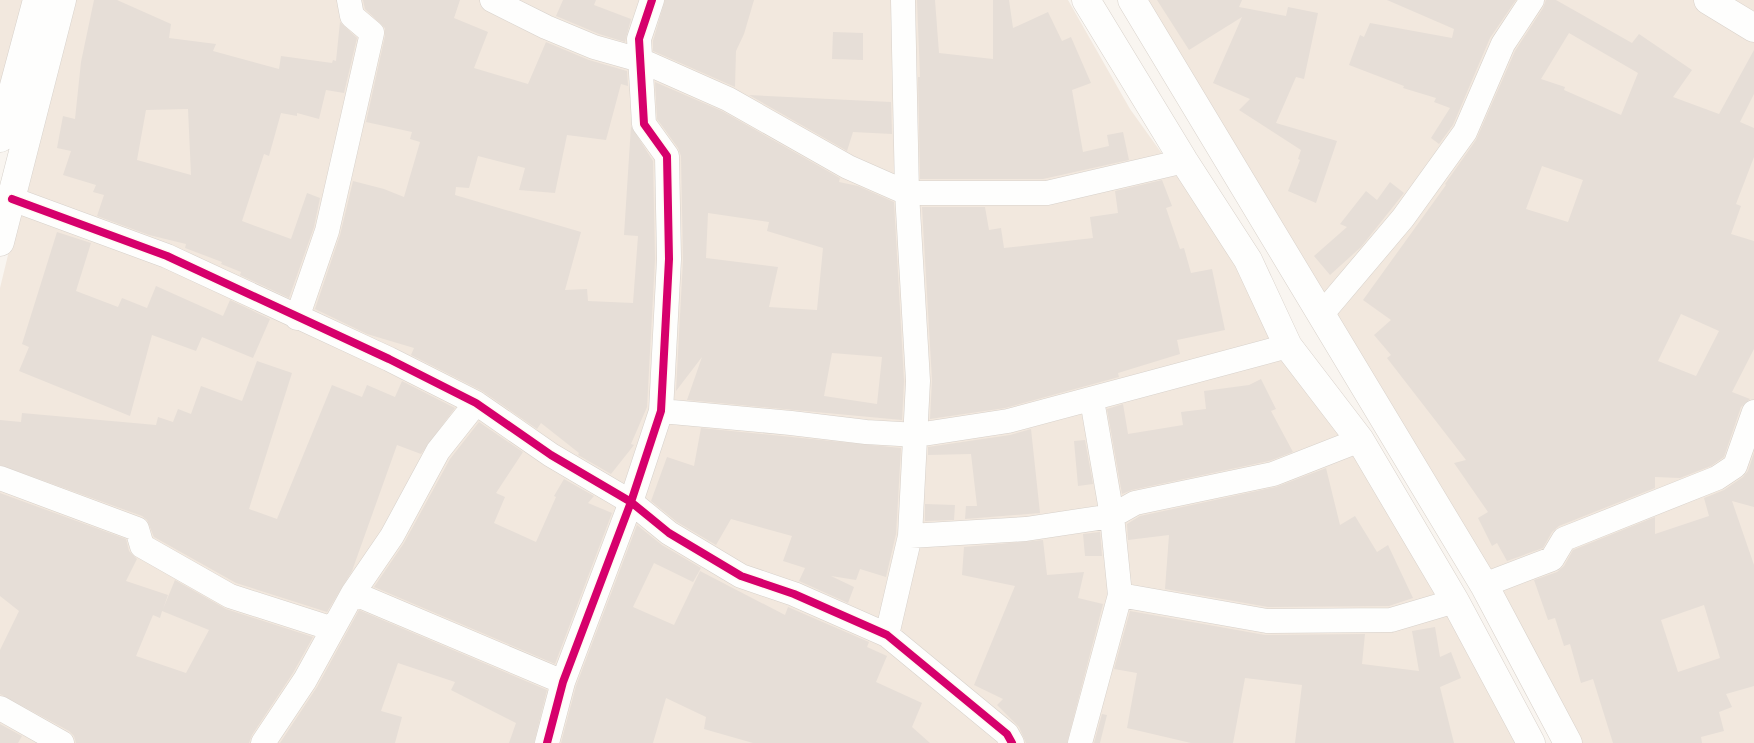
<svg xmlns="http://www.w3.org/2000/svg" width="1754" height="743" font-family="'Source Sans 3',sans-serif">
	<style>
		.residential { fill: #f2e8de }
		.building { fill: #e6ded7; fill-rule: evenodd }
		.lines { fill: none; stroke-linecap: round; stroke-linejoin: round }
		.minor-casing { stroke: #d7d1cb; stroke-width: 25 }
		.tertiary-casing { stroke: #d7d1cb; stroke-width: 29 }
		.secondary-casing { stroke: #d9d2cb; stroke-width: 29 }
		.minor { stroke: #fefefd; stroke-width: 24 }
		.tertiary { stroke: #fefefd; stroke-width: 28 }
		.secondary { stroke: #fefefd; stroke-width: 28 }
		.cycleway-casing { stroke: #fffaf3; stroke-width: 11 }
		.cycleway { stroke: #d6006c; stroke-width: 8 }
	</style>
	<rect width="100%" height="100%" fill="#f9f5f0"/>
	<path class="residential" d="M0,0H31L0,114Z
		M70,0H1068L1130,109L1328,385L1519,743H0V288Z
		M1132,0H1754V743H1572Z"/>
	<path class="building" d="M94,0H117L171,24L169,38L216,44L213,51L279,69L281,56L332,63L333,60L336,61L340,22L357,38L344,93L326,90L319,119L297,113V116L281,113L269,156L264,154L242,221L291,239L307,193L320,198L314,227L289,298L240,275L241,272L221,264L222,262L185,248L186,244L149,235L97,216L104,195L93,192L96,185L63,175L71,151L57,148L63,116L75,119L81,62ZM188,109L191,175L137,160L146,110Z
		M363,0H460L454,18L488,32L474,68L528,84L546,42L589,60L627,71L628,86L621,84L606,140L567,135L555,193L519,190L525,168L478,156L469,188L456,187L455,195L581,232L565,290L587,289L588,301L633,303L638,236L624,235L631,126L653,161L655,259L647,407L631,444L634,445L611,474L578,455L579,453L541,423L537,429L482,391L411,355L414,348L367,334L315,309L340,235L353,181L384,189L404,197L420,142L410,139L412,132L366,122L385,36V28L365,9Z
		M563,0H596L594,5L631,19L625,42L599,34L556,16Z
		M665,0H754L744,34L736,51L735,87L653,51V41Z
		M917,0H935L939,53L993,59V0H1009L1013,28L1048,12L1062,41L1071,37L1091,83L1072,90L1083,152L1109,146L1107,135L1123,132L1129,160L1043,179H920L918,77H920Z
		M1157,0H1242L1239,7L1286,16L1288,7L1318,13L1304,79L1296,77L1276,123L1337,141L1316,203L1288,191L1300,160L1298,159L1301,150L1239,110L1250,99L1213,83L1242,17L1189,50Z
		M1387,0H1516L1490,38L1453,125L1439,144L1431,138L1450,108L1434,102L1436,98L1403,88L1404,86L1349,65L1360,35L1364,37L1370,23L1452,38L1454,29Z
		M1546,0H1556L1632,43L1639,34L1692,70L1673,97L1719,114L1754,50V94L1740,122L1754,128V157L1736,204L1741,206L1731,234L1754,241V349L1732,392L1750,399L1741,407L1724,457L1711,466L1680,478L1655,477V488L1559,526L1552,532L1543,548L1507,561L1497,543L1492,546L1478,518L1488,512L1454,463L1466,460L1387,358L1391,355L1374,335L1391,320L1363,300L1446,185L1445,184L1476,140L1515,51L1543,8ZM1569,33L1638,73L1621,115L1564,90L1565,87L1541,79ZM1542,166L1583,180L1568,222L1526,209ZM1681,314L1719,331L1696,376L1658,361Z
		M833,32L863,33V60L832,59Z
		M655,82L722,111L840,178L839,182L858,186L894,202L904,381L902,420L687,400L702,357L676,391L683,260L681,156L678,148L657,119ZM708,213L769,222L767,231L823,248L817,310L769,307L778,267L706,258ZM832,353L882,357L877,404L824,396Z
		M749,95L891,102L892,134L853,132L847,151Z
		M1162,180L1172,206L1166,208L1180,249L1184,248L1191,273L1212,269L1225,330L1177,340L1180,354L1118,373L1119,377L1005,408L930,419L932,380L922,207H985L989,230L1001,228L1004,248L1093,238L1090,217L1118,213L1115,191Z
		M1390,182L1404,193L1361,247L1330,275L1314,256L1347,227L1340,224L1366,191L1377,200Z
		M57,232L91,243L76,291L118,307L122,298L147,308L156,286L223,316L230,300L270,319L253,358L202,337L196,351L152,335L130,416L19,371L29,347L22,344Z
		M257,361L292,373L249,509L277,519L332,385L362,397L367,385L395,397L402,381L455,408L421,454L397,445L352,571L327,612L236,583L154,537L147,520L142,516L0,465V420L21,422L22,413L156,425L158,417L173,422L178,409L191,414L201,386L242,401Z
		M1261,379L1276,409L1271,411L1293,452L1269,461L1132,490L1122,494L1107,409L1123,404L1128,434L1183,425L1181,412L1206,409L1204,391L1249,385Z
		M479,422L523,452L496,493L505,497L494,523L536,542L556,497L554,496L564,479L594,496L588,503L612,513L555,664L374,587L404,543L450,459Z
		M701,428L901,448L896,534L886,577L860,569L856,580L831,576L854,587L848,603L799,581L805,568L783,561L792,536L731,519L716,545L677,522L651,501L667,457L694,466Z
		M1031,429L1040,513L965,519L966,506H977L971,454L928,455V447L1010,435Z
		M1085,440L1093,484L1078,486L1074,441Z
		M1754,453V507L1732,501L1754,565V686L1726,694L1732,707L1719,712L1724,731L1701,737L1702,743H1613L1593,679L1581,683L1570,644L1564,646L1555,618L1548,620L1534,580L1557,572L1564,566L1573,550L1655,517V534L1709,516L1704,498L1724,490L1743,477L1748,471ZM1704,605L1720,658L1678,672L1661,620Z
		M1326,468L1340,525L1355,516L1377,552L1388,545L1413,598L1389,606L1268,607L1165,589L1169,535L1128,540L1127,524L1140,516L1276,487Z
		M0,493L126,539L129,551L137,559L126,581L168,595L163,609L175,580L226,609L313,637L293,673L252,735L249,743H76L74,736L69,731L0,694V650L19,611L0,596ZM162,611L209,630L186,673L136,656L153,615L160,618Z
		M925,504L955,505L954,520L925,521Z
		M637,525L662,545L701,568L693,582L654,563L633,607L674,625L700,571L785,615L788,607L869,642L867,647L887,656L876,682L922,703L912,727L930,743H753L704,729L706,717L666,698L653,743H561L576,686Z
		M1100,532L1102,556H1085L1083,534Z
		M1043,540L1047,575L1084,572L1078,598L1103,604L1067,743H1026L1019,727L997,705L1003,699L974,685L1015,586L962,575L964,547Z
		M359,610L547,690L534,743H509L516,723L451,690L455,682L398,663L381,711L402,717L395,743H280L317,687Z
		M1130,611L1265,635L1365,634L1362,664L1419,671L1412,631L1435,627L1440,657L1451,652L1461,678L1440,687L1454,743H1295L1302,685L1245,678L1233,743H1191L1127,728L1137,673L1114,669Z
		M1102,714L1107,715L1100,743H1094Z
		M0,724L22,736L18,743H0Z"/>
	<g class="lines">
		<g class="minor-casing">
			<path id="minor" d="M492,0L546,27L594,47L640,60L728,99L848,167L907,193H1047L1184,161
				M12,199L167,256L389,359L476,403L551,455L631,502L669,533L741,576L794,594L887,635L1007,734L1012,743
				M1321,315L1403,218L1465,132L1503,44L1532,0
				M297,318L327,231L372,33L352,16L349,0
				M661,411L791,423L866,432L917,435L1008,421L1288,346
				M0,478L137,529L142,546L230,596L333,629
				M910,536L1026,529L1112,516L1135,503L1273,474L1360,440
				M1484,585L1552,559L1564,539L1717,478L1735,466L1754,412
				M353,593L563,682
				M1120,595L1267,621L1391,620L1455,601
				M887,635L910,536L918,381L907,193L903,0
				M0,708L62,743
				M263,743L305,680L353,593L392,536L438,451L476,403
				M547,743L563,682L631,502L661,411L669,259L667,156L644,124L639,39L652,0
				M1080,743L1120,595L1112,516L1092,400"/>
		</g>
		<g class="tertiary-casing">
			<path id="tertiary" d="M0,138L37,0
				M0,242L62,0"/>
		</g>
		<g class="secondary-casing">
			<path id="secondary" d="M1086,0L1184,161L1248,260L1288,346L1360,440L1455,601L1531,743
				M1132,0L1484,585L1568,743
				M1708,0L1754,28"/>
		</g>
		<use href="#minor" class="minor"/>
		<use href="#tertiary" class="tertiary"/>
		<use href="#secondary" class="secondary"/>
		<g class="cycleway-casing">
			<path id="cycleway" d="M12,199L167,256L389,359L476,403L551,455L631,502L669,533L741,576L794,594L887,635L1007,734L1012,743
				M547,743L563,682L631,502L661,411L669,259L667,156L644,124L639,39L652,0"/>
		</g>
		<use href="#cycleway" class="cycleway"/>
	</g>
</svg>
